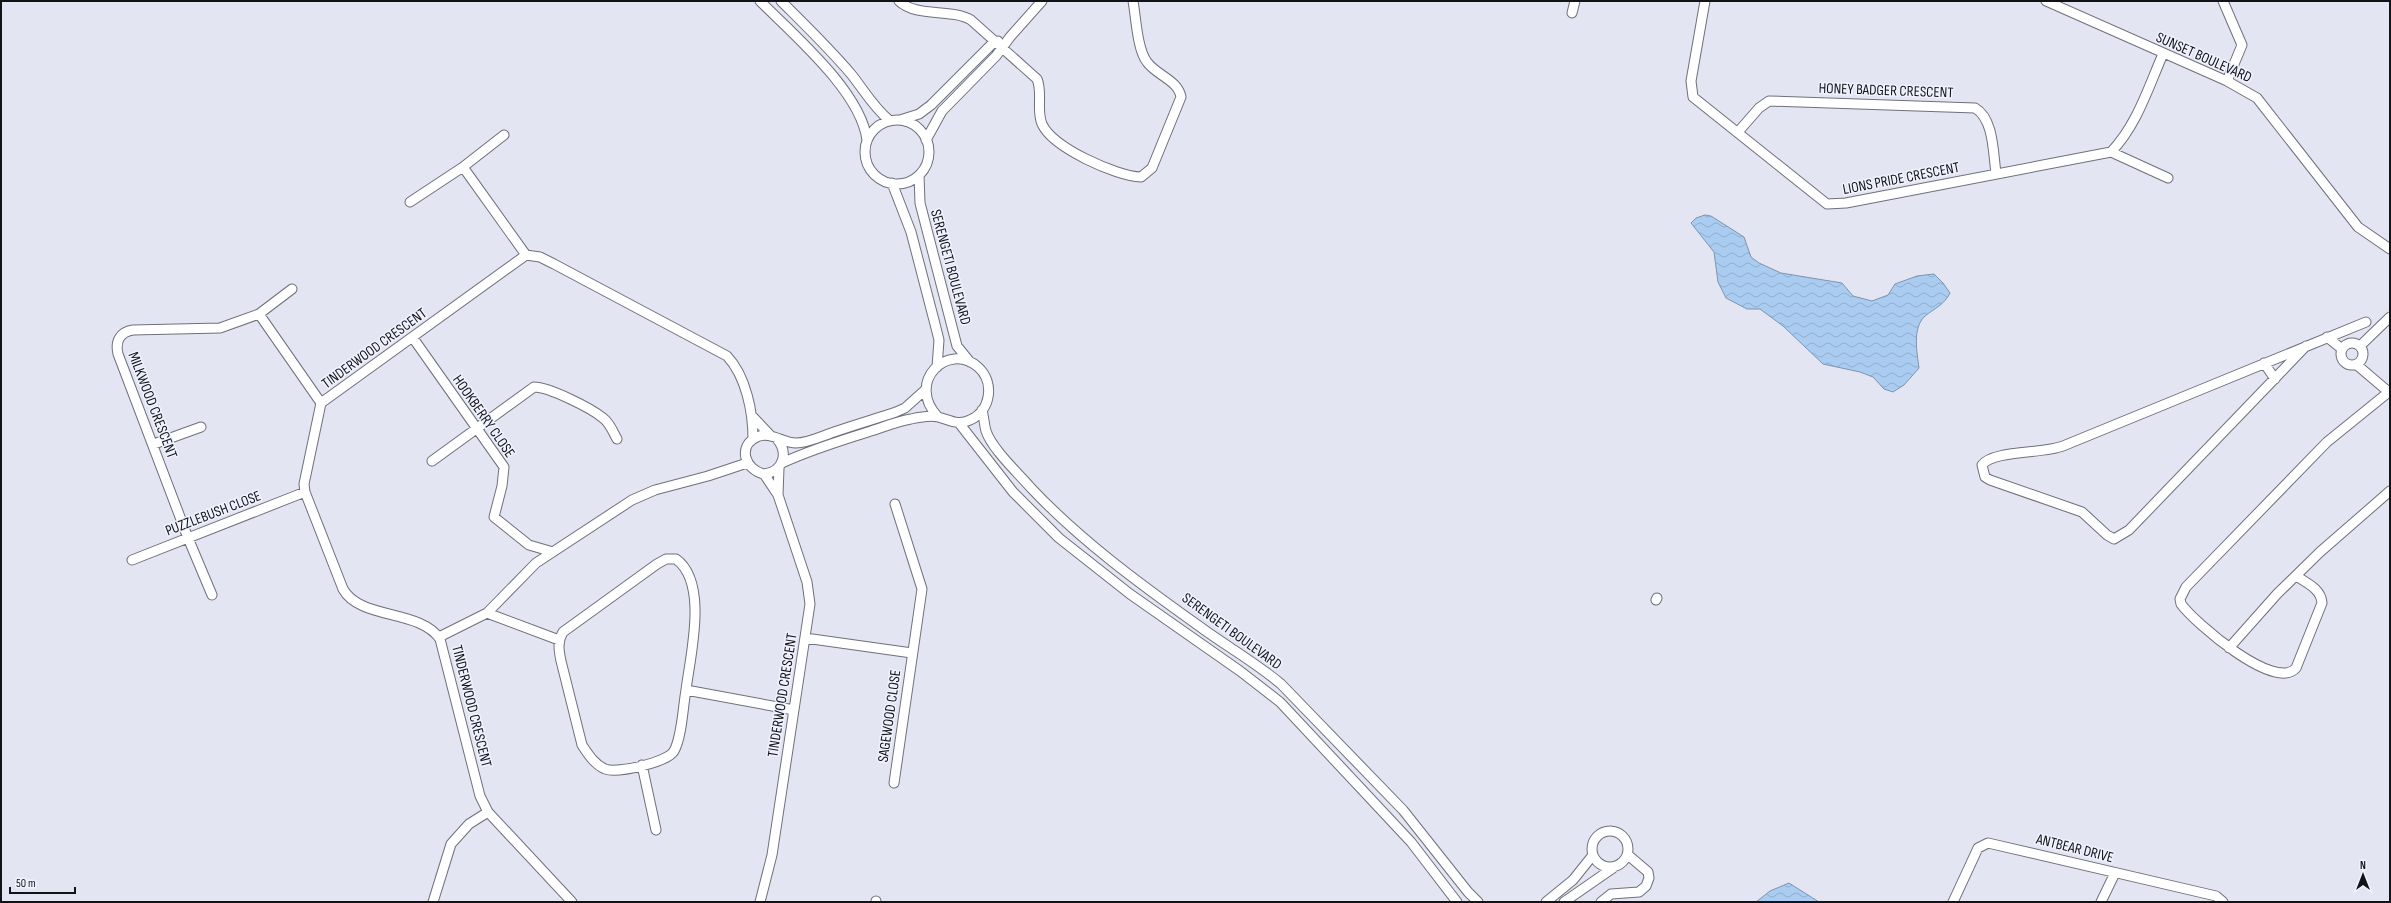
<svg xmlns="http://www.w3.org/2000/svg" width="2391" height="903" font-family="'Sofia Sans Condensed',sans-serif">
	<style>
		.water { fill: url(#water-waves); stroke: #7c94b0 }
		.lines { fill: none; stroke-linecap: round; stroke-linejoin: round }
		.street-casing { stroke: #6e707b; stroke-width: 11 }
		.street { stroke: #fff; stroke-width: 9 }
		.labels { text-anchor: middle; stroke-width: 3; stroke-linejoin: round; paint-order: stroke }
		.street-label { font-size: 15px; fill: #121317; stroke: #f0f3ff }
	</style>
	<defs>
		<pattern id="water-waves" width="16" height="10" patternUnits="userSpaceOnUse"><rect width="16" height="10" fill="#aaccf1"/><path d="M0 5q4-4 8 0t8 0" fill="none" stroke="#91aece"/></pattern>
	</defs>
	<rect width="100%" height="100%" fill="#e3e6f2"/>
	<path class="water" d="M1705,215L1711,216L1744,237L1751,257L1759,263L1781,273L1842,283L1853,296L1872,301L1888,295L1895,284L1917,276L1934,274L1943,283L1950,293C1944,305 1935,308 1925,316C1912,328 1917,352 1919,368L1904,385L1893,392L1884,389L1873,377L1860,372L1823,364L1783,326L1760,309H1747L1726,298L1718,282L1714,252L1691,223L1696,218Z
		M1789,883L1819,902H1756L1770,891Z"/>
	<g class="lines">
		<g class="street-casing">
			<path id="street" d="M760,1C794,35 861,92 867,140
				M781,1C805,25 829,48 851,74C864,90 873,107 890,121
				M899,1C917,18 950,8 971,20L1037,79C1043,93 1036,110 1042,124C1053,148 1116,176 1141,177L1152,168L1181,97C1178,80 1156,75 1147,62C1137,49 1136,17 1133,1
				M1705,1L1691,81L1693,97L1827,204L1846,203L2111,152C2137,125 2148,88 2163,54
				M2046,1L2227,81L2257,98L2358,227L2390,249
				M2223,1L2242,45L2227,81
				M1572,13L1575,1
				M900,120L919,114L931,105L994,42L998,41
				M865 152a32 32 0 1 1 64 0a32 32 0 1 1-64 0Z
				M1738,132L1759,108L1769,101L1975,108C1994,119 1993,153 1996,173
				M926,140L942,111L996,56L1010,37L1042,1
				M2111,152L2168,178
				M463,167L526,255
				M919,175L920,203L957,346L970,362
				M892,183L911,232L935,324L939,340L937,367
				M410,202L463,167L504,135
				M259,314L321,403
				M2327,337L2342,349
				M413,338L504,467L502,486L494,517L529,545L553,552
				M2341 354a11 11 0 1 1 22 0a11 11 0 1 1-22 0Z
				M2306,346L2129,530L2114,539L2107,535L2082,512L1990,480L1985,477L1982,465C1993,450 2043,454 2063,446C2164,405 2265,363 2366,322
				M2360,346L2390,317
				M2264,363L2275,379
				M2357,365L2390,393
				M982,410C984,417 984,424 986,431C992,449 1018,473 1031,488C1080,540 1140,584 1199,626C1226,646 1255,662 1281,684L1403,810L1468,892L1478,902
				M753,417L771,436
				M959,423L1013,492L1059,538L1130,594L1240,671L1280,702L1411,842L1457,902
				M777,439C789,453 783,472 764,474C745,470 737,446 757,437C770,431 783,443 796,443C808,443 822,436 834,432C854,425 875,419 896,412L905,408L925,390
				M154,444L201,427
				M432,461L534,387C549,387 591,408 603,418C610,423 613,432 617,439
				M782,463C810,450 839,441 868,432C882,428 897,421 911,419C920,417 930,415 938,417C950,420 958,426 970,420C991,411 995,382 978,367C948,341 905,382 938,417
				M778,495L779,468
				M132,560L305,492
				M2296,576C2307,583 2321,589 2322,603L2296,668C2275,692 2195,623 2181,604L2180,599L2186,587L2327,442L2390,391
				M212,595L188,538L118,354C115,341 120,332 133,330L220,328L259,314L292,289
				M1656,600L1657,598
				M487,613L559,640
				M439,637L487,613L536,563L632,500L655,490L708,476L747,463
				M805,638L912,653
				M2229,648L2277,594L2320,552L2390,491
				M686,690C683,706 682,737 674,751C668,762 617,774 605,769C594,764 588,754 582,745L561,661C559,651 557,642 563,632L657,564L666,559H676C709,583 690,656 686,690L794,710
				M642,765L656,830
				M894,783L922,589L895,504
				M1592 849a18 18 0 1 1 36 0a18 18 0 1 1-36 0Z
				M433,902L451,844L469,824L488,812
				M572,902L488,812L480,796L440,639C420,609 360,620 343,589L305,492L304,484L321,403L526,255L540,257L554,264L727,356C746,376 753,412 753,439
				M760,902L772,855L810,604L807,582L778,495L764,474
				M876,902V901
				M1546,902L1573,880L1593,855
				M1564,902L1613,868
				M1601,902L1611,894L1639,892L1646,886L1649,878L1648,872L1628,855
				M1953,902L1978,848L1988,843L2216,896L2223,902
				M2101,902L2115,873"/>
		</g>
		<use href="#street" class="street"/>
	</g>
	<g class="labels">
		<g class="street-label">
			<text transform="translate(2204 57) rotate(24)" y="5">SUNSET BOULEVARD</text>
			<text transform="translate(1886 90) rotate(2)" y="5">HONEY BADGER CRESCENT</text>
			<text transform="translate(1901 178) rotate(-11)" y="5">LIONS PRIDE CRESCENT</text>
			<text transform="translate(951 267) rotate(75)" y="5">SERENGETI BOULEVARD</text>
			<text transform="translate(374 348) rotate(-36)" y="5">TINDERWOOD CRESCENT</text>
			<text transform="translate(153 405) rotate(69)" y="5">MILKWOOD CRESCENT</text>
			<text transform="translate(484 416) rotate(55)" y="5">HOOKBERRY CLOSE</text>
			<text transform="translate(213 513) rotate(-21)" y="5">PUZZLEBUSH CLOSE</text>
			<text transform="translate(1232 631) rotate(36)" y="5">SERENGETI BOULEVARD</text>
			<text transform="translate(782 695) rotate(-81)" y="5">TINDERWOOD CRESCENT</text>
			<text transform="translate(472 706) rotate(76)" y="5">TINDERWOOD CRESCENT</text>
			<text transform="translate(889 716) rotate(-82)" y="5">SAGEWOOD CLOSE</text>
			<text transform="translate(2075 848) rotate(14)" y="5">ANTBEAR DRIVE</text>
		</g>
	</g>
	<rect width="2391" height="903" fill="none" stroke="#121317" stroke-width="4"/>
	<g transform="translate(2363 875)" stroke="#f0f3ff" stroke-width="3" paint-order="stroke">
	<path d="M0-3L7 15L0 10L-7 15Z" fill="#121317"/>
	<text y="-6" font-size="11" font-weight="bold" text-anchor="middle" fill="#121317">N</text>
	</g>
	<path d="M10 887v6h65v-6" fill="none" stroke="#121317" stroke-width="2"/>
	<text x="16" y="887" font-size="12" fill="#121317" stroke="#f0f3ff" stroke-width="3" paint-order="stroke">50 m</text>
</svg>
